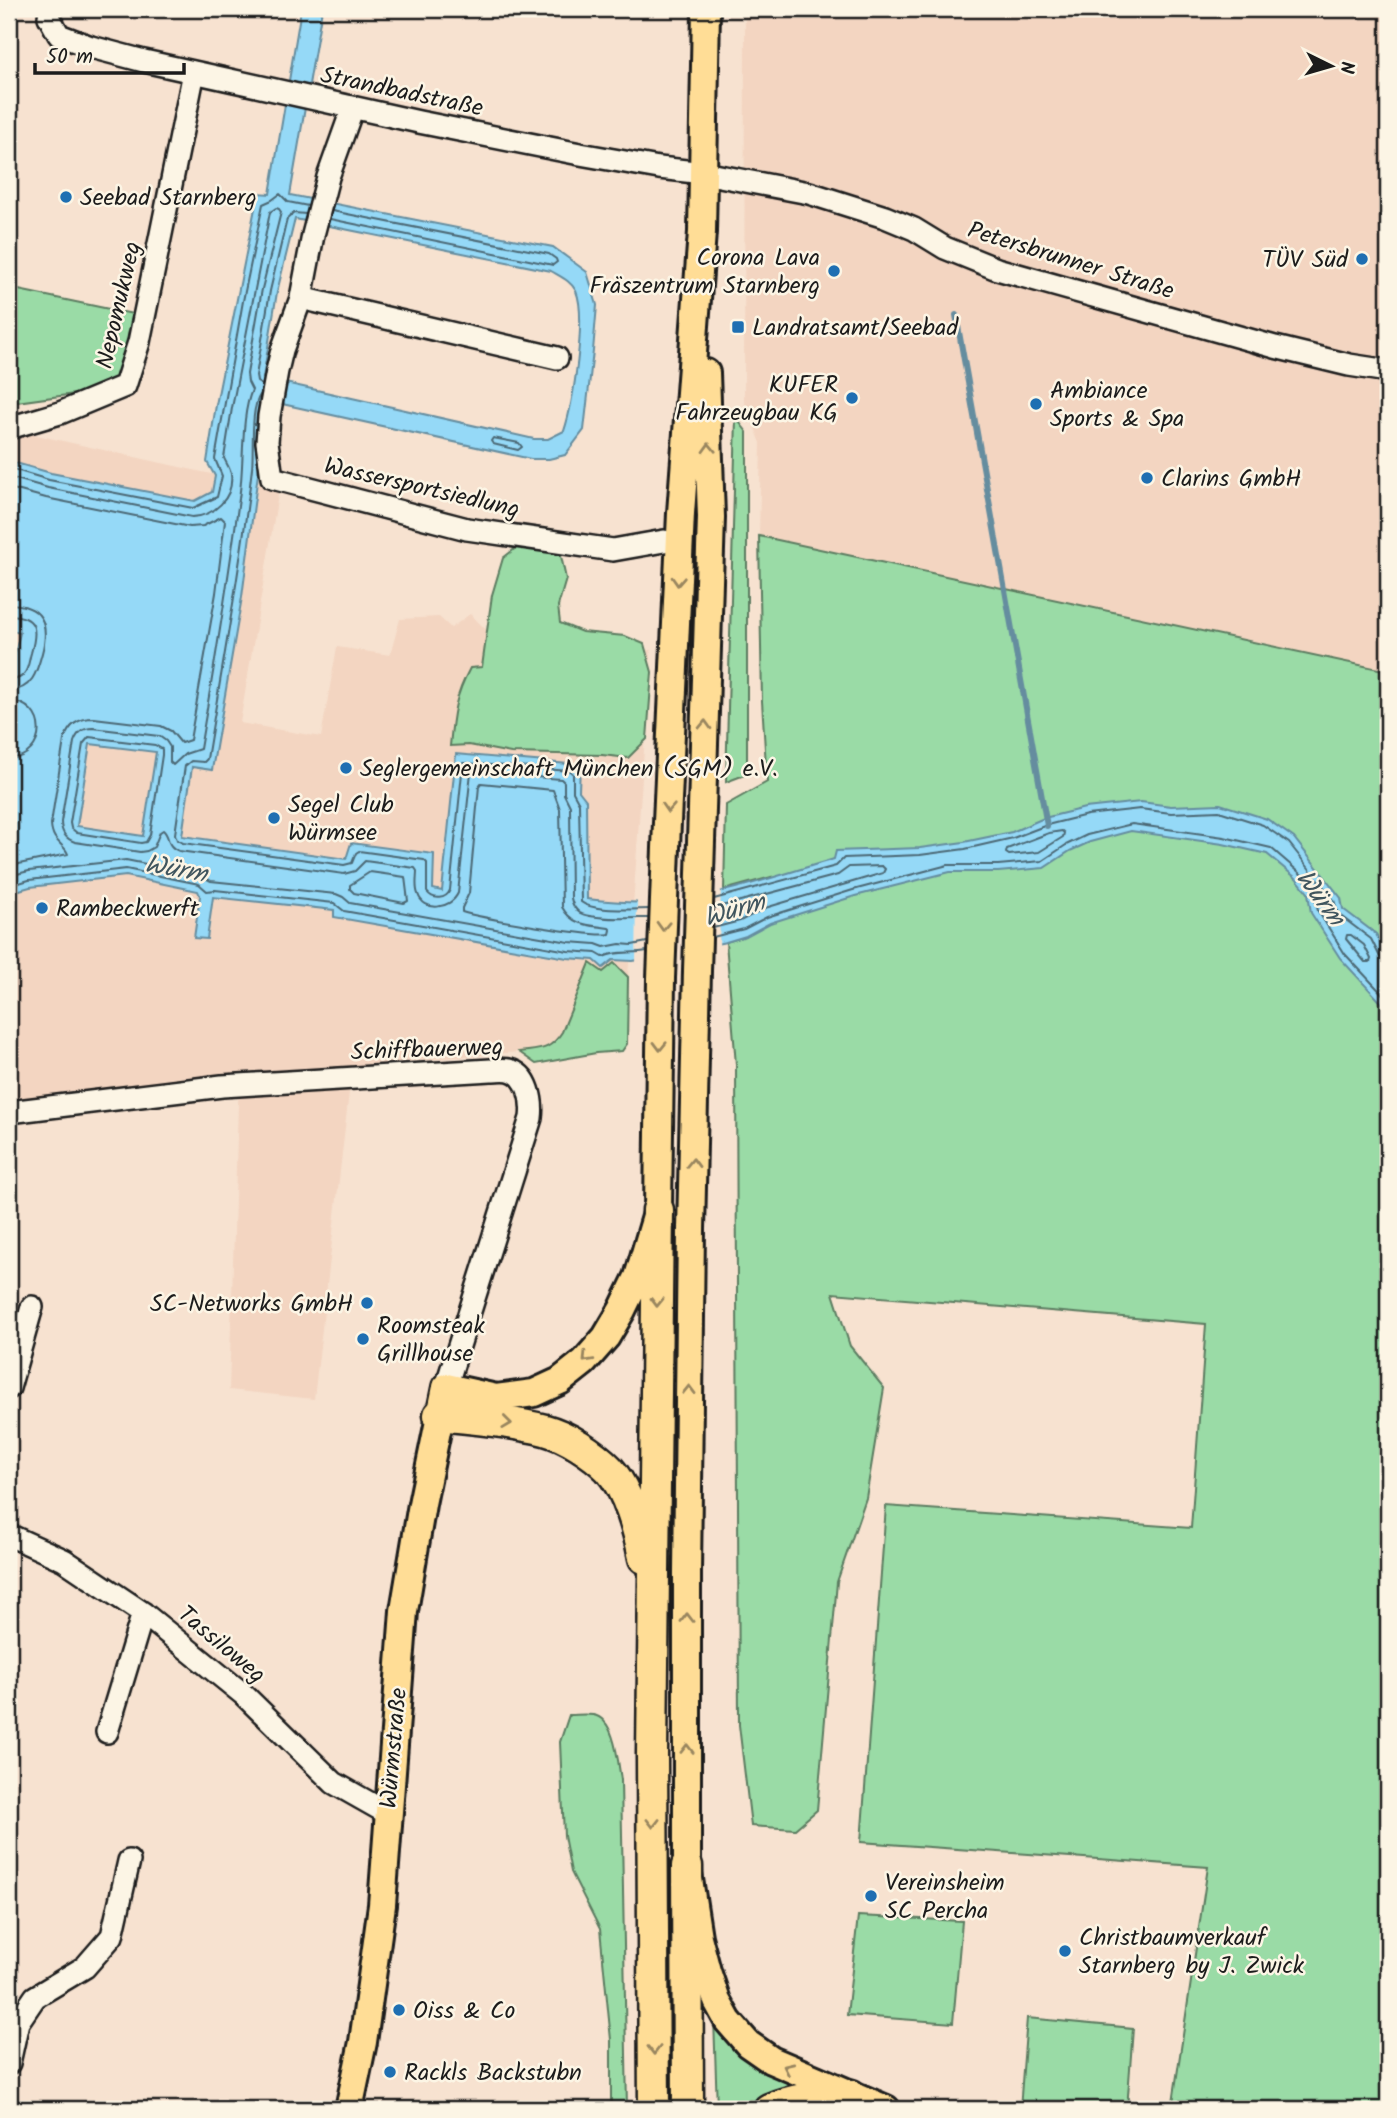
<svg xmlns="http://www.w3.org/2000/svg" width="1397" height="2118" font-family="Kalam,sans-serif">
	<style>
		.built { fill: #f3d5c1 }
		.green { fill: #9adba6; stroke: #5b7c61; stroke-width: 2 }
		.water { fill: #95d9f7; stroke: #658d9f; stroke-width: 2; fill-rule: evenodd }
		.pier { fill: #f7e2d0 }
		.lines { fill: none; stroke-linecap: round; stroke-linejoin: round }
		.shore { stroke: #4c6874; stroke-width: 2 }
		.stream { stroke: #658d9f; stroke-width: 6 }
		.minor-casing { stroke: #1c1c1c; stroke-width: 26 }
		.major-casing { stroke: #1c1c1c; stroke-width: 32 }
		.highway-casing { stroke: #1c1c1c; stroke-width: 35 }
		.minor { stroke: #fcf5e5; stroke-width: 21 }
		.major { stroke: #ffdd96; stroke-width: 26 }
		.highway { stroke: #ffdd96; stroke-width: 30 }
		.oneway { stroke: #99865f }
		.poi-dot { fill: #1f6fb2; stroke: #fcf5e5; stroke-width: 2.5 }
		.labels { text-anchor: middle; stroke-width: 5; stroke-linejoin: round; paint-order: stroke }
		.street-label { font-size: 24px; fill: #1c1c1c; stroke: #fcf5e5 }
		.poi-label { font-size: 24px; fill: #1c1c1c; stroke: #fcf5e5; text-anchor: start }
		.water-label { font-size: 26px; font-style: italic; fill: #40555e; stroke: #fcf5e5 }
	</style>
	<rect width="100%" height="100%" fill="#f7e2d0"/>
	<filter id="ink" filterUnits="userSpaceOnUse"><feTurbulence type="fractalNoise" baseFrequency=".0143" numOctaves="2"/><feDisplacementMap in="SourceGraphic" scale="14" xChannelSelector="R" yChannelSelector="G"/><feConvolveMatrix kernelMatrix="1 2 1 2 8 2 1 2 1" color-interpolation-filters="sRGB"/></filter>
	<g filter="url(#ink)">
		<path class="built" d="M745,9H1388V671L759,536L761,443L744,401Z
			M18,431L279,489L240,723L321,737L337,647L390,655L400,619L439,617L451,628L470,614L516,659L545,647L651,650L628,977L615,963L603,972L590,963L562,1032L555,1042L544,1048L519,1052L352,1066L314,1399L229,1390L239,1074L76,1091L9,1100V434Z"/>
		<path class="green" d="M9,288L133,314L119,381L89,392L9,403Z
			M736,418L747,432V774L726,782Z
			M759,536L1388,671V2109H1172L1208,1867L861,1842L886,1506L1191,1528L1206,1324L833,1293L850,1346L884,1388L866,1498L837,1582L817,1810L795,1829L751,1826L739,1725L736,1065L726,942L746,936L771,877L724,890L726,805L767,782L762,701Z
			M521,544L542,545L561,556L566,579L558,606L560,623L582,632L625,636L644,644L652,672L647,739L628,758L602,755L511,753L469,745L450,746C453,714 455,696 470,668L482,667L492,595L503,558Z
			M590,963L603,972L614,963L628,977L627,1044L622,1051L596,1053L536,1064L519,1052C540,1049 550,1051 562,1032Z
			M569,1715C577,1715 585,1714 593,1715C615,1718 618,1762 621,1780L627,2109H611V2040L600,1929L571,1872L564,1836L560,1742Z
			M858,1916L962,1921L953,2023L847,2015Z
			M714,2018L814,2088L767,2100L753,2109H717Z
			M1027,2018L1133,2028L1127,2109H1020Z"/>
		<path class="water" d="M301,9H322L290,195L553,247L587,272L597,305L593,351L584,430L565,455L549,459H531L264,400L260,437L259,466L242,597L212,770L192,767L182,836L346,859L351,843L434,854L433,889L442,891L456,754L580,765L579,791L586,800L587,899C613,902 640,904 667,901C720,896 783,874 834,859L836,851L920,848L964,842L1012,832L1044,818L1085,808L1141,802L1171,806L1220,804L1267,819L1294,838L1341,898L1343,909L1376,934L1385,951L1388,953V1010L1340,958L1311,913L1308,893L1296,878L1267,854L1223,844L1131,831L1090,842L1070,851L1044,868L998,872H950L855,896L770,923L746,936L726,942L633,961L613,960L603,968L594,960L567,958L334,917V910L213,897L207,939L194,938L200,896L198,891L126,876L30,887L9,893V744L13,728L9,727V676L20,633L9,630V461L51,473L195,501L212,492L215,476L207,462L216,405L258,193L270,194ZM295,219L551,271C561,277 571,281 576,291C587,317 573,404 564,431L548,439H534L263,378L277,292ZM90,744L156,752L143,836L77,826Z"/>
		<path class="pier" d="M721,887L719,947L636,964L637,899L668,898Z"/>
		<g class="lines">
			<path class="shore" d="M330,219L553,265L557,262L556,259L549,254L332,211
				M262,385L257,382L256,376L270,291L287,219L294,213L306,214
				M260,395C250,409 254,449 252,468C241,566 223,662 207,759L204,762L191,761L185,766L175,834L177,840L183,843L344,865L352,863L356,853L359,851L424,860L427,863V892C433,900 446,900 450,890L463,763L570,771L573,774V792L579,803L581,902C593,912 632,909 649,909
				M493,438L519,443L522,447L518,450L493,444L491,441Z
				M9,468L49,480L193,508L217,497L222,476L215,459L243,301L263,204L272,200L280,194L288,202L308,206
				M9,477L48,488L192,517C214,516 234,498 231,474C230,468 226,463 224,458L232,408L270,212L276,208L279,209L281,212L262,289L247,374L248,382L252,390C241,414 244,463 240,491C229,577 215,663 200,749L185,754L173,765L170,762V747L166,741L159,736L93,728C83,728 77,733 74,742L61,822C61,832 66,839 75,842L140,852L147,851L154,847L160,832L163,830C171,837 165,846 179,851L344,874L355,871L365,861L415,868L417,871C417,878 415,887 418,894C424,913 451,909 458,893L471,772L561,779L564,782V794L570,806L571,898C572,904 574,909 580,913C592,920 633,918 648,918
				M9,488L46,498L190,527L203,526L221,517L225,521L216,593L190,740L181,743L171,731L161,726L94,718C78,718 69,725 64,740L51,824C52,843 64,843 68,854L9,866
				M9,604C42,605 50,623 42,653C37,672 32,690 9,691
				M9,615C37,616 38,629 31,653C29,659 29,668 24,674C20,679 15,680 9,680
				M9,701C49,703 48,757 9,759
				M89,737L155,745L162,749V755L150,835L146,842L141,843L77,833L71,828L70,823L83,744Z
				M481,783L553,790L560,809L562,907C572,926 589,925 609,928L611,930L610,934C594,938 482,918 462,912V908L469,893L479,786Z
				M1062,831L1064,833L1063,837L1039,852L1009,855L1006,853L1007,849L1049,833Z
				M370,872L405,877L408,901L404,903L354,893L350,889V885Z
				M9,876L29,871L126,860L200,875L211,881L336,894L343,897L350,903L569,942L596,944L604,947L620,944L632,945L647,942
				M9,886L29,880L126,869L199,884L207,891L215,890L334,903L344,911L568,951L596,953L603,957C617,950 632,954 647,951
				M714,899L836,866L844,858L920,855L965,849L1013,838L1047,825L1087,815L1140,809L1171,813L1219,811L1263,825L1289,843L1334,900L1338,914L1371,939L1380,957L1388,959
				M713,928L740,921L765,908L883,873L885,869L882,866L849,867L838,875L714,908
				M1347,935H1351L1364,945L1371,959L1370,962H1365L1346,939Z
				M713,937L744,929L767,917L853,890L948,865H998L1042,861L1066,845L1087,835L1132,824L1224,837L1271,848L1300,873L1313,889L1318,911L1330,930L1345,954L1388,1000"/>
			<path class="stream" d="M956,315L1047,826"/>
			<g class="minor-casing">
				<path id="minor" d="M50,9L49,17L59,35L91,47L144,61L419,122L580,154L659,168L704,173L809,193L885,217L914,229L945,248L997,269L1275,347L1349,365L1388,371
					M353,107L328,177L313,235L301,298L282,350L277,371L269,416L267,442L272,478L467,529L613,550L664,541
					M301,298L557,358
					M9,428L60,413L125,386L139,342L194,72
					M9,1112L222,1086L491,1070C497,1070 504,1069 509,1070C529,1074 533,1102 531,1118L446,1387
					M9,1388L32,1307
					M9,1535L64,1560L143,1613L243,1694L334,1783L387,1813
					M107,1732L143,1613
					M9,2063L18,2022L35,1997L85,1967L112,1936L129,1861"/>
			</g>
			<g class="major-casing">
				<path id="major" d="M706,373L711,517L697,971L691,1230L687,1573V1866L698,1937L707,1971L717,2001L728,2021L748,2044L771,2060L886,2109
					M349,2109L363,2042L382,1905L404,1611L422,1504L446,1387L496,1398L534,1393L560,1381L584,1362L606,1337L622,1310L638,1277L658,1210L661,978L667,822L681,513L702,232L706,9"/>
			</g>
			<g class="highway-casing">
				<path id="highway" d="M439,1415C474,1419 511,1421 545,1430C567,1436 593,1453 609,1469C628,1490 639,1532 644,1558
					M687,1866L688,2109
					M654,2109L652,1755L658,1210
					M769,2109C795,2098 824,2095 851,2095"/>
			</g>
			<use href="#minor" class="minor"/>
			<use href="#major" class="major"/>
			<use href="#highway" class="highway"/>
		</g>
		<defs><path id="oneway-chevron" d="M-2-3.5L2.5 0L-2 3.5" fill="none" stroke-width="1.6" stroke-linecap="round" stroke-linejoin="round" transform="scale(1.75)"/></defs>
		<g class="oneway">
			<use href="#oneway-chevron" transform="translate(709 448) rotate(-92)"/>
			<use href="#oneway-chevron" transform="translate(678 581) rotate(93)"/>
			<use href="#oneway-chevron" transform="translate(705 725) rotate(-88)"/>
			<use href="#oneway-chevron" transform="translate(668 808) rotate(93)"/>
			<use href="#oneway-chevron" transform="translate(663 926) rotate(92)"/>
			<use href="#oneway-chevron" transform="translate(660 1046) rotate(91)"/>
			<use href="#oneway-chevron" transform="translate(693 1163) rotate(-89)"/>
			<use href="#oneway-chevron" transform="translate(657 1302) rotate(91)"/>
			<use href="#oneway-chevron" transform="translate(587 1358) rotate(133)"/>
			<use href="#oneway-chevron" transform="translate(689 1390) rotate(-89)"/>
			<use href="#oneway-chevron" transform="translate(507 1423) rotate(7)"/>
			<use href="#oneway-chevron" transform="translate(687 1618) rotate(-90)"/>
			<use href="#oneway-chevron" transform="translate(687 1749) rotate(-90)"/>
			<use href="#oneway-chevron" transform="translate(653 1823) rotate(90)"/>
			<use href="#oneway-chevron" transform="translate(654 2050) rotate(90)"/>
			<use href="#oneway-chevron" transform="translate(788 2068) rotate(-155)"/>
		</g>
	</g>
	<g class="poi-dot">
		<circle cx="66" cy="197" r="7"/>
		<circle cx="1362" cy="259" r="7"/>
		<circle cx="834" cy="271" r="7"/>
		<rect x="731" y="320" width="14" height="14" rx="3.5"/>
		<circle cx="852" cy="398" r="7"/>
		<circle cx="1036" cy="404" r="7"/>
		<circle cx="1147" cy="478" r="7"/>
		<circle cx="346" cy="768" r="7"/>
		<circle cx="274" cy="818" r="7"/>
		<circle cx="42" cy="908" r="7"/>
		<circle cx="367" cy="1303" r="7"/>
		<circle cx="363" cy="1339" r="7"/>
		<circle cx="871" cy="1896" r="7"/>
		<circle cx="1065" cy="1951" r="7"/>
		<circle cx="399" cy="2010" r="7"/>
		<circle cx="390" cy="2072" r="7"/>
	</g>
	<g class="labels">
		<g class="street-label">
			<text transform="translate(402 91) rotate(12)" y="8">Strandbadstraße</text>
			<text transform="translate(1071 260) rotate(17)" y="8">Petersbrunner Straße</text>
			<text transform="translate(118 305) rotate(-77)" y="8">Nepomukweg</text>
			<text transform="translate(422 487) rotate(13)" y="8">Wassersportsiedlung</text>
			<text transform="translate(427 1049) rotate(-2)" y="8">Schiffbauerweg</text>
			<text transform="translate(222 1644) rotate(40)" y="8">Tassiloweg</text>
			<text transform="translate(393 1748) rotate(-85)" y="8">Würmstraße</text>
		</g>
		<g class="poi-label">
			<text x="80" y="205">Seebad Starnberg</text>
			<text x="820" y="265" text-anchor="end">Corona Lava<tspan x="820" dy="28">Fräszentrum Starnberg</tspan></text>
			<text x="1348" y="267" text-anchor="end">TÜV Süd</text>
			<text x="752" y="335">Landratsamt/Seebad</text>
			<text x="838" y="392" text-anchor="end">KUFER<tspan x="838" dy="28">Fahrzeugbau KG</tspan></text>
			<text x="1050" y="398">Ambiance<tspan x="1050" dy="28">Sports &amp; Spa</tspan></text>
			<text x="1161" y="486">Clarins GmbH</text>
			<text x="360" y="776">Seglergemeinschaft München (SGM) e.V.</text>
			<text x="288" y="812">Segel Club<tspan x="288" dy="28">Würmsee</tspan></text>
			<text x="56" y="916">Rambeckwerft</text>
			<text x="353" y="1311" text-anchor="end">SC-Networks GmbH</text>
			<text x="377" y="1333">Roomsteak<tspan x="377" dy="28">Grillhouse</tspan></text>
			<text x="885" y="1890">Vereinsheim<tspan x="885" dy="28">SC Percha</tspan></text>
			<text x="1079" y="1945">Christbaumverkauf<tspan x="1079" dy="28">Starnberg by J. Zwick</tspan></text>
			<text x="413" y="2018">Oiss &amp; Co</text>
			<text x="404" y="2080">Rackls Backstubn</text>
		</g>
		<g class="water-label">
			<text transform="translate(176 868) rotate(10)" y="9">Würm</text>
			<text transform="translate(1321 897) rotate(53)" y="9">Würm</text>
			<text transform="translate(734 909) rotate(-16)" y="9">Würm</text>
		</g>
	</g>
	<rect width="1397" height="2118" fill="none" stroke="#fcf5e5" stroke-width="35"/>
	<rect x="18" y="18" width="1362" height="2083" fill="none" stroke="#1c1c1c" stroke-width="2.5" filter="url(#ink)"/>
	<g transform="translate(1331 66) rotate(95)" stroke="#fcf5e5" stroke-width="5" paint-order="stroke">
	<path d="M0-5L12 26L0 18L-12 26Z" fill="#1c1c1c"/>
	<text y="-10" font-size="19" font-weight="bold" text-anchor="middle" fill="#1c1c1c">N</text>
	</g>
	<path d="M35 63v10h149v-10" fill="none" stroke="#1c1c1c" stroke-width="3.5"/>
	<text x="46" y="63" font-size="21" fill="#1c1c1c" stroke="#fcf5e5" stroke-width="5" paint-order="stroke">50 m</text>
</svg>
